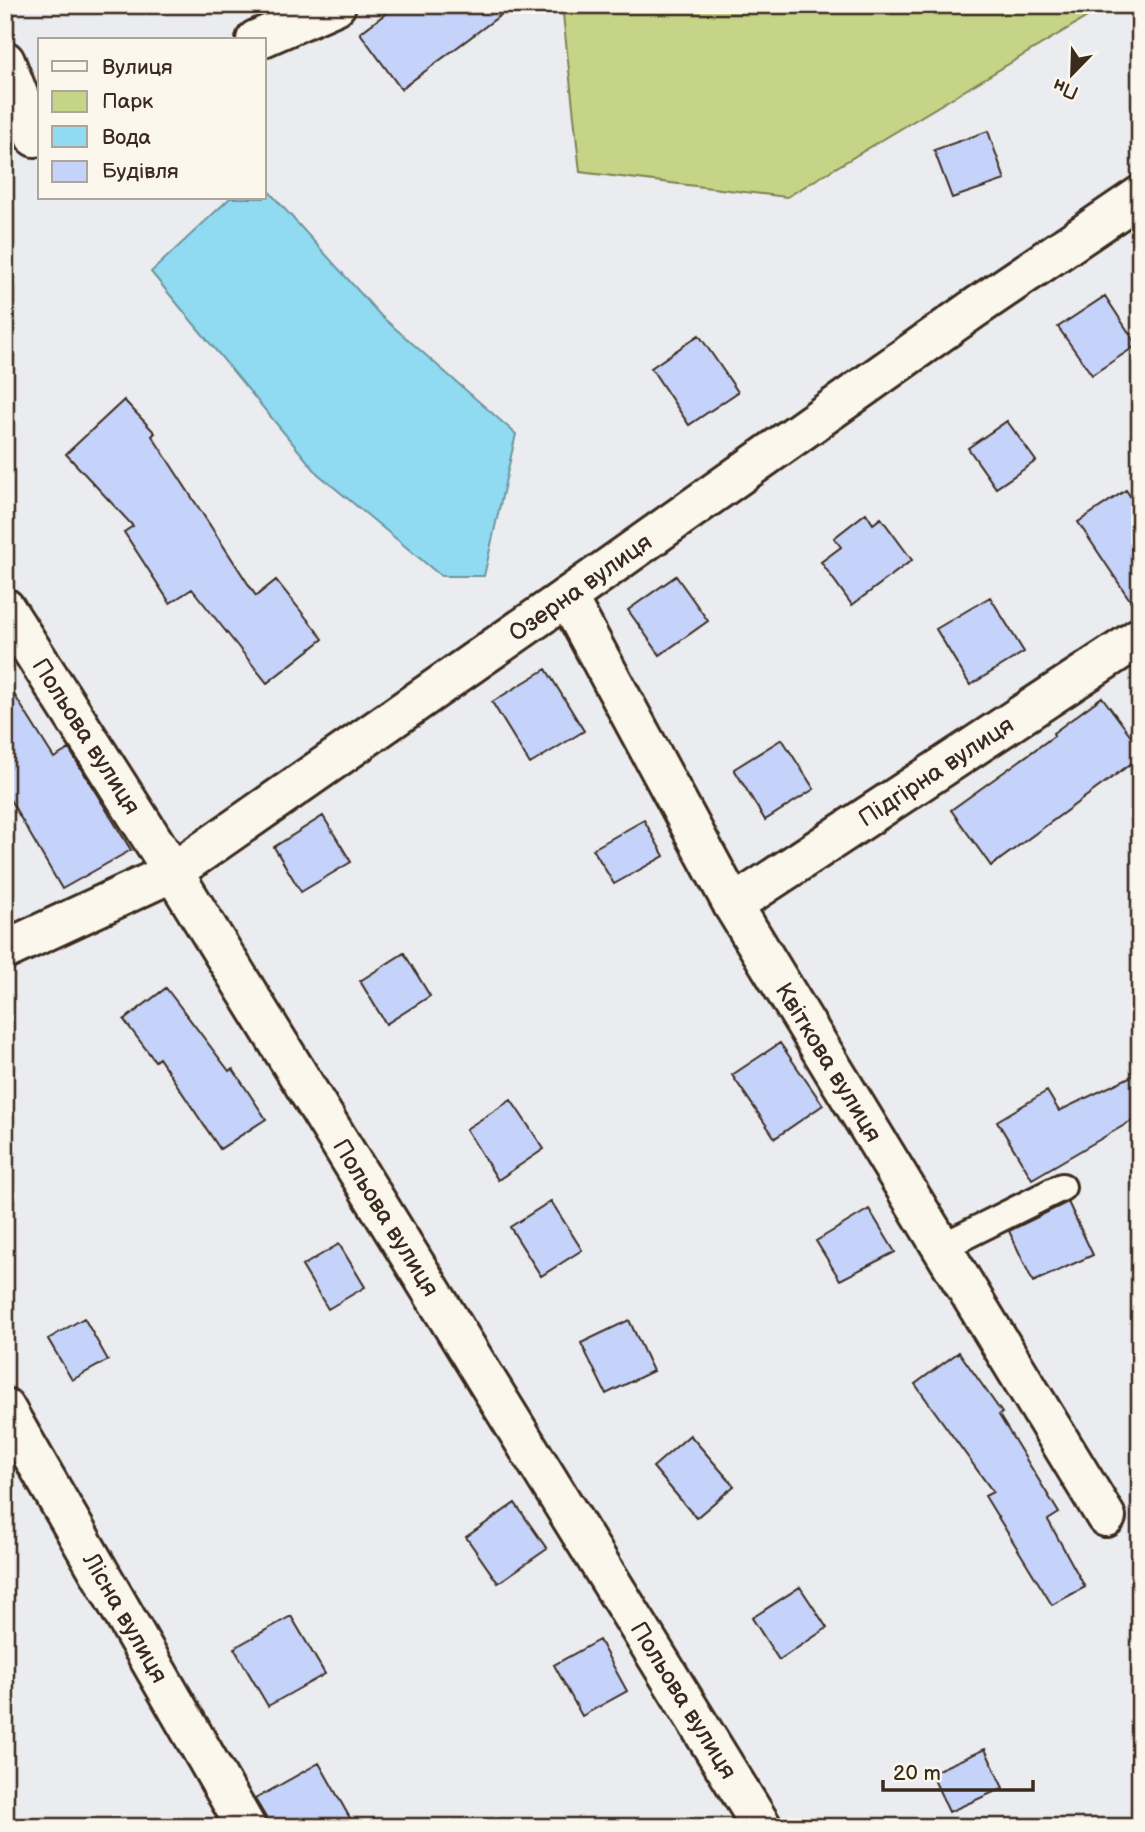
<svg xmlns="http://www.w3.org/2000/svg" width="1145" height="1832" font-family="'Balsamiq Sans',sans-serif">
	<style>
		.green { fill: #c6d488; stroke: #807f53; stroke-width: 2 }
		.water { fill: #90dbf1; stroke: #6e949d; stroke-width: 2 }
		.building { fill: #c5d3fa; stroke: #3b2a1e; stroke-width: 2 }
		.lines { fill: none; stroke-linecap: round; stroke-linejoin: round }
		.lane-casing { stroke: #3b2a1e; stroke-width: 32 }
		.street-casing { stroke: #3b2a1e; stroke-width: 44 }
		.lane { stroke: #fbf7ec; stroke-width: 26 }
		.street { stroke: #fbf7ec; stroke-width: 38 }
		.labels { text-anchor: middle; stroke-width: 5; stroke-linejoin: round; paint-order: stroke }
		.street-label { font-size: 24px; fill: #3b2a1e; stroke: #fbf7ec }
	</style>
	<rect width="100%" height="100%" fill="#ebecf0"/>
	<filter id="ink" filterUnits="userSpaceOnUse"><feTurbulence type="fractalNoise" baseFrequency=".0143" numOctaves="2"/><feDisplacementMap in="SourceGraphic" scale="14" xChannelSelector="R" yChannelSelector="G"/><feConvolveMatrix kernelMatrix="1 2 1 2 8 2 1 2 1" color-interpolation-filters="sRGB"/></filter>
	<g filter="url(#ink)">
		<path class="green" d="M562,5H1107L787,197L580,172Z"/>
		<path class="water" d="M264,186L381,316L516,434L484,576H441L318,474L151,272L230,198H264Z"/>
		<path class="building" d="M397,5H514L401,89L360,33Z
			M988,131L1005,180L952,198L934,150Z
			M1105,296L1137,345L1092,375L1058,327Z
			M699,335L738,392L689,425L651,368Z
			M124,400L155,433L152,436L256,596L276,580L323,639L267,683L192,589L170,603L124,532L133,526L66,454Z
			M1007,421L1036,461L996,488L968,448Z
			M1126,490L1140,511V615L1078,522Z
			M866,513L873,524L881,518L912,560L852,605L821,562L841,547L834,538Z
			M676,576L708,621L660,655L628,610Z
			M990,597L1024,652L970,685L936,629Z
			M546,669L584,731L530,764L492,702Z
			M5,680L54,758L69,749L131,850L62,889L5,791Z
			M1102,697L1140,748V757L991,866L951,810L1054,736L1053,733Z
			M782,739L814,789L765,820L734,769Z
			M323,816L351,862L301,892L274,847Z
			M644,820L664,856L614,884L593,849Z
			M404,953L430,996L386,1024L360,981Z
			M166,988L229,1071L233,1069L266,1119L220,1149L159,1058L155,1061L124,1020Z
			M780,1043L823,1105L775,1138L732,1075Z
			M1140,1072V1116L1032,1179L997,1121L1047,1091L1059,1111Z
			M511,1100L544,1149L498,1180L466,1129Z
			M551,1201L582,1250L541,1276L510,1227Z
			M1068,1202L1093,1255L1033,1282L1009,1231Z
			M869,1209L895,1252L840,1280L816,1241Z
			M339,1244L365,1287L328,1309L302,1266Z
			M84,1318L108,1360L72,1380L48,1339Z
			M629,1320L653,1371L606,1394L581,1343Z
			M959,1352L1002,1413L999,1415L1059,1513L1048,1520L1085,1587L1052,1605L985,1496L993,1492L915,1384Z
			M690,1435L734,1486L696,1518L653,1467Z
			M515,1503L547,1549L498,1583L466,1537Z
			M800,1587L827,1628L779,1660L752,1618Z
			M291,1616L325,1674L268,1706L234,1648Z
			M599,1640L627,1691L582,1716L554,1665Z
			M985,1749L1003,1788L949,1812L931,1773Z
			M319,1763L355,1827H268L265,1816L255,1799Z"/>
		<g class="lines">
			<g class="lane-casing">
				<path id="lane" d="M942,1247L1062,1187"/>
			</g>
			<g class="street-casing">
				<g id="street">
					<path d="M256,40L336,5"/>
					<path d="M5,61L35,137"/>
					<path id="s1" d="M567,597L733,905L1106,1517"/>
					<path id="s2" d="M5,608L173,872L762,1827"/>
					<path id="s3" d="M733,905L1140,637"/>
					<path id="s4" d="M5,950L173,872L567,597L972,310L1140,196"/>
					<path id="s5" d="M5,1408L246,1827"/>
				</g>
			</g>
			<use href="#lane" class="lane"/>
			<use href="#street" class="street"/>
		</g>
	</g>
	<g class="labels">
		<g class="street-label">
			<text dy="8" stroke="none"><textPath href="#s4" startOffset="682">Озерна вулиця</textPath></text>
			<text dy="8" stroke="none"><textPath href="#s2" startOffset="152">Польова вулиця</textPath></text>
			<text dy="8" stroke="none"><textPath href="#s3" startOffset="243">Підгірна вулиця</textPath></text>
			<text dy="8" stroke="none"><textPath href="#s1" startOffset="534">Квіткова вулиця</textPath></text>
			<text dy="8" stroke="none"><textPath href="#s2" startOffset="719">Польова вулиця</textPath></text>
			<text dy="8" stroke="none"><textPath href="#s5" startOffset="242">Лісна вулиця</textPath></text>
			<text dy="8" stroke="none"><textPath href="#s2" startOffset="1286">Польова вулиця</textPath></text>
		</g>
	</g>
	<rect width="1145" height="1832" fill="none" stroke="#fbf7ec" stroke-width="28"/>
	<rect x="14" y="14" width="1117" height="1804" fill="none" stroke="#3b2a1e" stroke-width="2.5" filter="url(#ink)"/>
	<rect x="38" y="38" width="228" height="161" fill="#fbf7ec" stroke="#aea59a" stroke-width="2"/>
	<rect x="52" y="61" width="35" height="10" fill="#fbf7ec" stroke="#aea59a" stroke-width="2"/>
	<text x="102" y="74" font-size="21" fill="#3b2a1e">Вулиця</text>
	<rect x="52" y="91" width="35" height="21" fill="#c6d488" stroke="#aea59a" stroke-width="2"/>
	<text x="102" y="108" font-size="21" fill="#3b2a1e">Парк</text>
	<rect x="52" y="126" width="35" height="21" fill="#90dbf1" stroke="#aea59a" stroke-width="2"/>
	<text x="102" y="144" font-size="21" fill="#3b2a1e">Вода</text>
	<rect x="52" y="161" width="35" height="21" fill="#c5d3fa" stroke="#aea59a" stroke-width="2"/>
	<text x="102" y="178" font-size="21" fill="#3b2a1e">Будівля</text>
	<g transform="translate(1072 74) rotate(203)" stroke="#fbf7ec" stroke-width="5" paint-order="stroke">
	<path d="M0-5L12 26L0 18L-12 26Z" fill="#3b2a1e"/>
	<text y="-10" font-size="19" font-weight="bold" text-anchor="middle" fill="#3b2a1e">Пн</text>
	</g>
	<path d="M883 1780v10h150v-10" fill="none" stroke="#3b2a1e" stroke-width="3.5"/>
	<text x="893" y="1780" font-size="21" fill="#3b2a1e" stroke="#fbf7ec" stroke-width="5" paint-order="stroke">20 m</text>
</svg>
